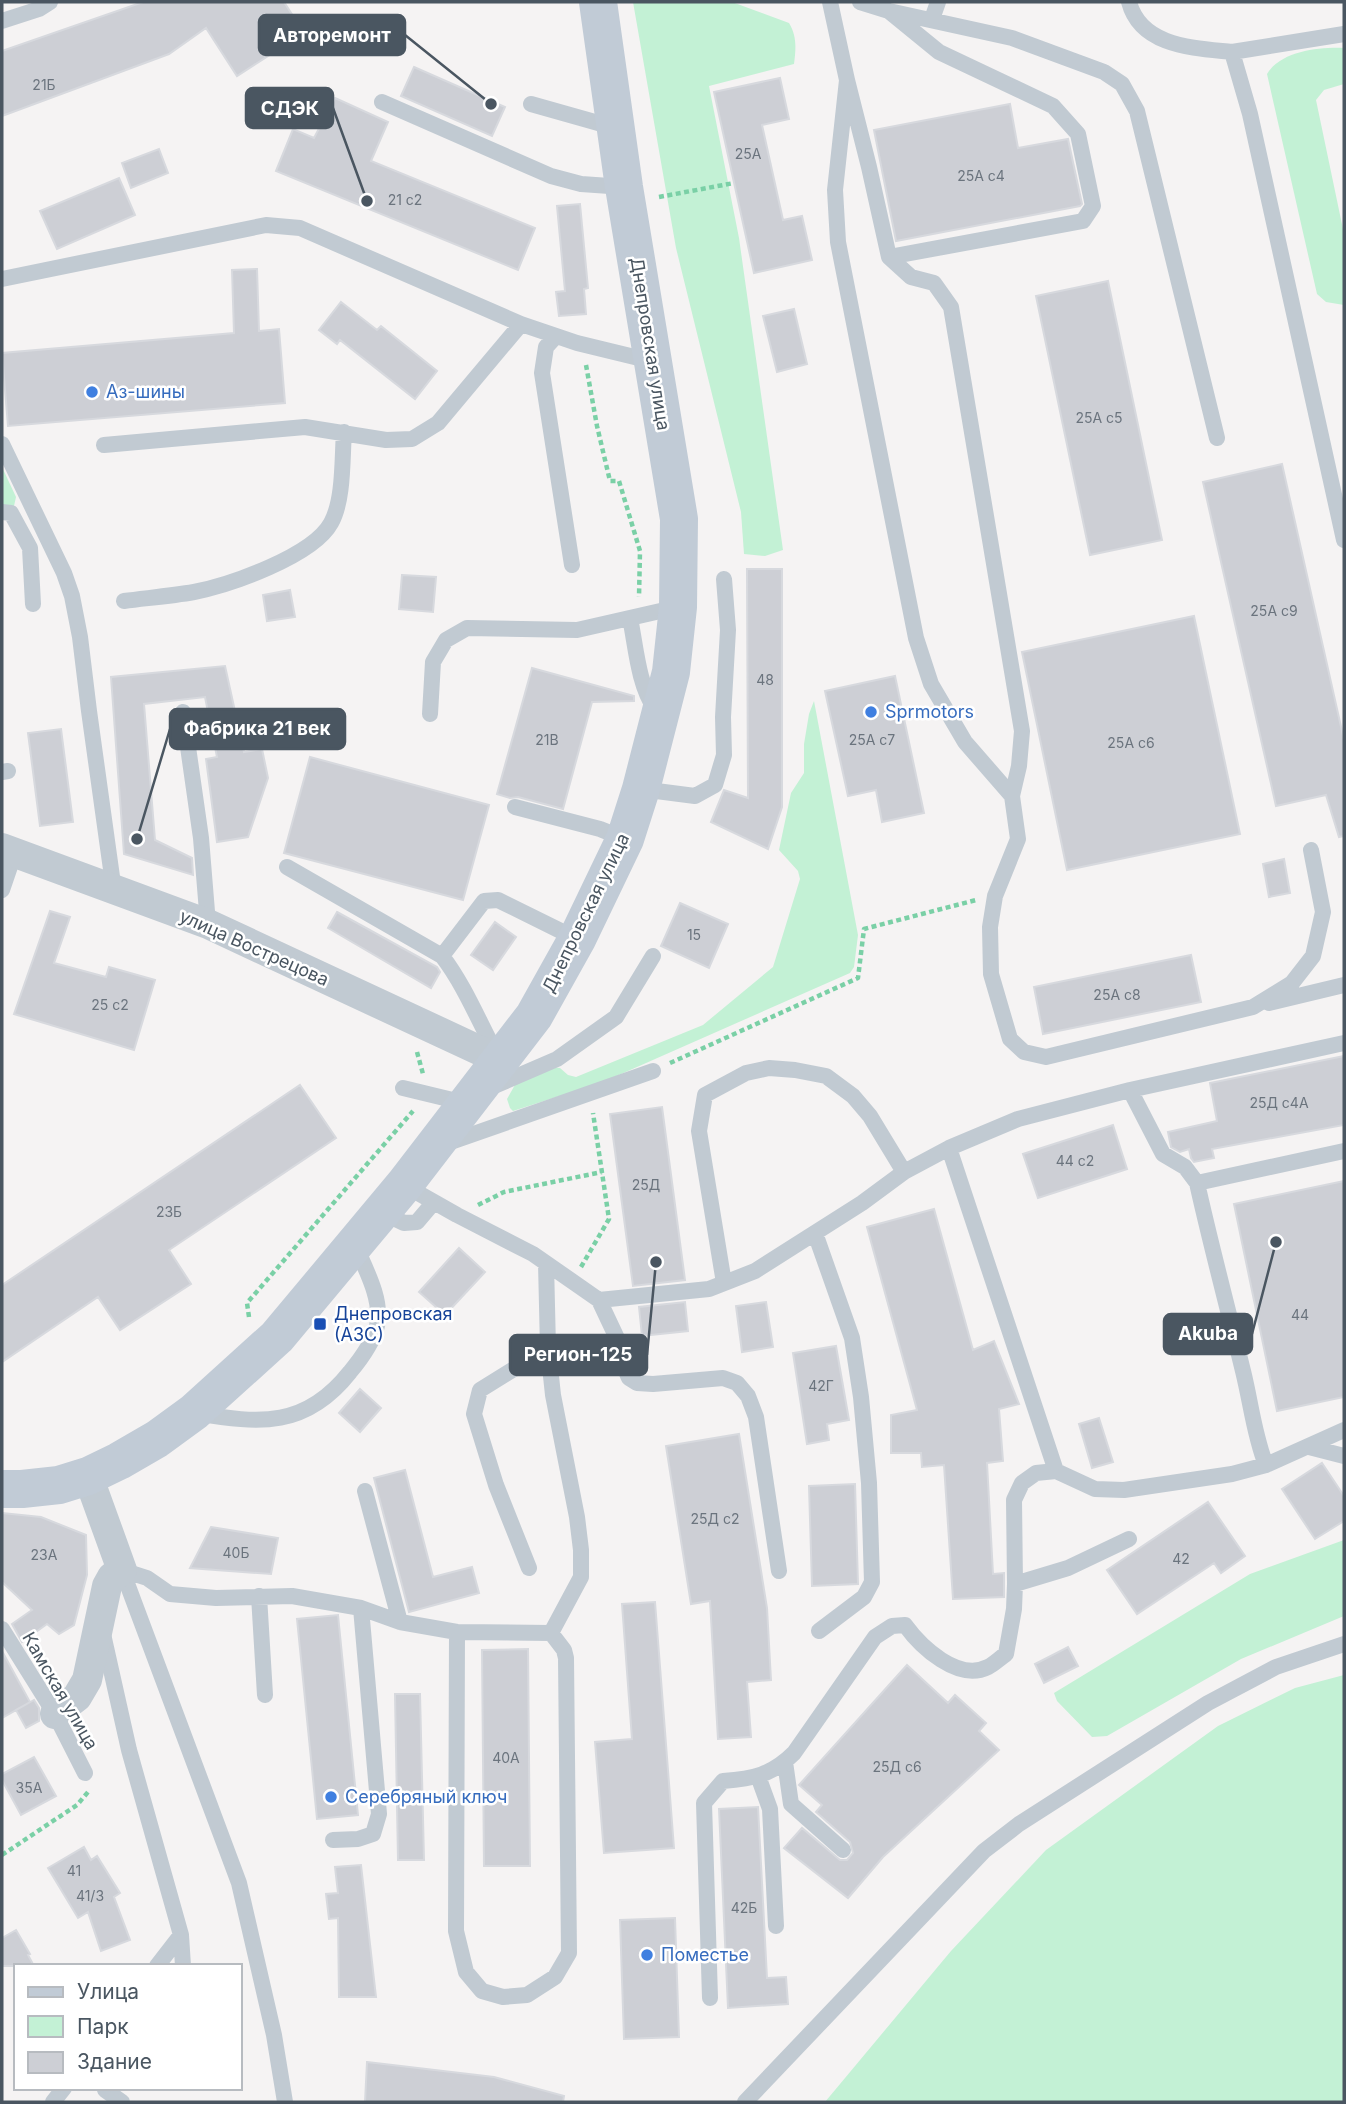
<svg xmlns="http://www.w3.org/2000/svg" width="1346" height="2104" font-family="Inter,sans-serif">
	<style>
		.green { fill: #c3f1d5 }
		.building { fill: #cdcfd5; stroke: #d7d9de; stroke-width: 2 }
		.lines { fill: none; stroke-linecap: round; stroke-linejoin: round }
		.path { stroke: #7ad0a6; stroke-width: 4.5; stroke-dasharray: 5 3.5; stroke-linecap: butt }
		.lane { stroke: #c1cad2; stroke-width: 16 }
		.street { stroke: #c1cad2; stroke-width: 30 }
		.secondary { stroke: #c1cbd6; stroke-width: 38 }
		.shop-dot { fill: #3f7fe0; stroke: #fff; stroke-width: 2.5 }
		.transit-dot { fill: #1a4fb4; stroke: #fff; stroke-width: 2.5 }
		.labels { text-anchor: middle; stroke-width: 5; stroke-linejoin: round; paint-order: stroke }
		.number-label { font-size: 14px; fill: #6b747e }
		.street-label { font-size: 18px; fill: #4a5661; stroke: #fff }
		.shop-label { font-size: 18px; fill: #366cbe; stroke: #fff; text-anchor: start }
		.transit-label { font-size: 18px; fill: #164399; stroke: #fff; text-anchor: start }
		.leader { fill: none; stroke: #4a5661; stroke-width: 2.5 }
		.callout-dot { fill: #4a5661; stroke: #fff; stroke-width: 2.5 }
		.callout { fill: #4a5661; stroke: #4a5661; stroke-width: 2.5 }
		.callout-label { font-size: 19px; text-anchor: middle; font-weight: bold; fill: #fff }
	</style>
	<rect width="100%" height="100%" fill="#f5f3f3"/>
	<path class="green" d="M633,2H732L789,23C797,36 796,49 794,64L709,86L739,238L783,550L765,556L744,554L741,512L676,248Z
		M1344,48V84L1324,90L1316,100L1344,234V305L1326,302L1317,294L1267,74C1281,51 1319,47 1344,48Z
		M2,467L16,497L14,506L2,507Z
		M814,701L858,935L854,967L850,973L603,1082L513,1111L510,1108L507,1099L516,1083L549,1067L560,1068L568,1075L576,1077L703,1025L773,967L800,879L798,871L779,850L791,793L804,773V744L809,714Z
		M1344,1540V1616L1241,1659L1107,1736L1092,1737L1057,1701L1054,1693L1250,1574Z
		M1344,1675V2102H825L951,1951L1046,1850L1218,1726L1295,1688Z"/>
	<path class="building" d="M143,2H284L304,33L237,76L206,28L169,54L2,116V51Z
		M414,67L505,107L492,136L401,96Z
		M780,78L789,119L762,125L783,220L802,216L812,260L754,273L714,92Z
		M335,98L388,122L371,161L535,228L518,270L276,171L293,129L314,138Z
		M1010,104L1018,148L1068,139L1082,204L1080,206L896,241L874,130Z
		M159,149L168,173L131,188L122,163Z
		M119,178L135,215L57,249L40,211Z
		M580,204L588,288L584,289L586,314L559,316L556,292L565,291L557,206Z
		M257,269L259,331L279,329L285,403L8,426L2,353L234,333L232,270Z
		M1108,281L1162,540L1090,555L1036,296Z
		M341,302L377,330L381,326L437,371L415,399L340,340L337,344L319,330Z
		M794,309L807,364L777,372L763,316Z
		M1282,464L1344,740V836L1339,837L1326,795L1276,806L1203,482Z
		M747,569H782V807L768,849L711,822L724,790L748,798Z
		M402,575L436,577L433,612L399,609Z
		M290,590L295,617L267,621L263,595Z
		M1194,616L1240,834L1067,870L1022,652Z
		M225,666L244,752L262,749L268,778L248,837L217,842L206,759L217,757L205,697L144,704L155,840L192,858L193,875L124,854L111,677Z
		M532,668L634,696V701L592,702L563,809L518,797L510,798L497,794Z
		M895,676L924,813L882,822L876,790L848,796L825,691Z
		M61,729L73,822L40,826L28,733Z
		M310,757L489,805L463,900L284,853Z
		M1284,859L1290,893L1269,897L1263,864Z
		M680,903L728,924L709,968L661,946Z
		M50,911L70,917L54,963L106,977L109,967L155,980L134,1050L14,1014Z
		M337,912L437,967L440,972L431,988L328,928Z
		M495,922L516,937L493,970L471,955Z
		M1191,955L1201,1002L1043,1034L1034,987Z
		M1344,1056V1125L1212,1149L1214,1158L1194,1162L1191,1158L1189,1149L1180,1152L1171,1147L1168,1132L1217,1121L1210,1083Z
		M300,1085L336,1138L169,1250L191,1284L120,1330L98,1297L2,1362V1285Z
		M662,1107L685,1280L633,1286L610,1114Z
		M1113,1125L1127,1169L1038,1198L1023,1154Z
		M1344,1181V1397L1277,1411L1234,1204Z
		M934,1209L973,1350L994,1341L1019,1404L999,1409L1003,1461L987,1463L993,1574L1004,1573V1597L953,1599L944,1465L922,1467L921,1453H891V1415L917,1410L867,1227Z
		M459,1248L485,1272L445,1315L419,1292Z
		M685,1302L688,1331L642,1336L639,1307Z
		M766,1302L773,1347L742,1352L736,1306Z
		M836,1346L849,1420L827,1424L829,1440L807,1444L793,1353Z
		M360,1389L381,1408L360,1432L339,1413Z
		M1099,1418L1113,1462L1092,1468L1079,1424Z
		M739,1434L767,1608L771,1680L747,1682L751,1737L718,1739L710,1601L691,1604L666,1446Z
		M1322,1463L1344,1496V1521L1315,1539L1282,1489Z
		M405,1470L433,1577L472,1567L479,1593L409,1612L374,1478Z
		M855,1484L858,1584L812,1586L809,1486Z
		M1208,1502L1245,1556L1221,1573L1214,1563L1137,1614L1107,1570Z
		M2,1513L41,1517L86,1535L87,1575L74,1625L59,1634L47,1624L22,1642L12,1624L32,1610L2,1582Z
		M211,1527L278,1538L271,1574L190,1568Z
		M655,1602L674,1848L604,1853L595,1742L632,1739L622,1604Z
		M338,1615L358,1815L317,1819L297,1619Z
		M1068,1647L1078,1666L1044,1683L1035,1664Z
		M528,1649L530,1866H484L482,1650Z
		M2,1651L30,1702L2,1718Z
		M907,1665L948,1703L955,1695L986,1723L979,1731L999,1750L883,1857L848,1898L784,1848L802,1828L840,1860H847L853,1853L850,1842L816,1812L822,1805L799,1785Z
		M395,1694H420L424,1860H398Z
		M34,1700L39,1708V1721L26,1728L16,1710Z
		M34,1757L56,1796L21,1815L2,1780V1774Z
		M758,1807L767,1978L786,1977L788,2004L728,2008L719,1809Z
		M84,1847L91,1860L97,1856L120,1893L114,1897L130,1940L101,1951L88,1912L78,1918L48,1868Z
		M361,1865L376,1997H339L338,1918L329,1919L326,1894L338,1893L335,1867Z
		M675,1918L679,2037L624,2039L620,1920Z
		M16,1930L30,1954L28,1955L34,1966H2V1938Z
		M367,2062L494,2077L564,2096L563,2102H365Z"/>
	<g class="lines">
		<path class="path" d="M659,197L734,183
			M586,365L597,426L610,481H619L640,551L639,597
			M417,1052L423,1074
			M670,1063L858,978L864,929L976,900
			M478,1205L504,1192L602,1172
			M581,1267L609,1219L593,1113
			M249,1317L247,1303L413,1111
			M2,1855L77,1805L88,1792"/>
		<path class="lane" d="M830,2L847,80L835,190L838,242L916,638L931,684L965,742L1012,796
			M860,2L889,11L1012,38L1104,72L1122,84L1137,111L1217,438
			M1129,2C1141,47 1194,48 1232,52L1250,114L1344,540
			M932,19L938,2
			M2,21L39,9L50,2
			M1232,52L1344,34
			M847,80L869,167L889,257L911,277L934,283L951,307L1022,731L1019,766L1012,796L1018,839L995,896L990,927L991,974L1010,1039L1024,1052L1046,1057L1253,1007L1292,983L1313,956L1323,912L1311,850
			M382,102L551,176L581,184L624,187
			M531,104L616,128
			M889,257L1083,221L1093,206L1078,134L1053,106L939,52L890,12
			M2,279L266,225L300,228L521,324L577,343L651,361
			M556,336L546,347L542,373L572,565
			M2,444L64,573L72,596L80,637L89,711L114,891
			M104,445L305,427L386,440L412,439L438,423L521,324
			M2,512L11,513L30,548L33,604
			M124,601C147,598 171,596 194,592C230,585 313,556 331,523C344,500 342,458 344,432
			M630,618C636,647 638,684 655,709
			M183,712L201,838L208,924
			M430,714L433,662L446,640L467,628L577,630L678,607
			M2,772L8,771
			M641,789L695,796L715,785L724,755L723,717L728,630L724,579
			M515,807L600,829L625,839
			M287,867L442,956C465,986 479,1022 497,1055
			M2,890L15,852
			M442,956L484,901L498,900L577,939
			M1269,1003L1344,985
			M492,1087L557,1059L616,1017L653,956
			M403,1088L465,1103
			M1130,1090L1344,1043
			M445,1144L653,1071
			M949,1148L1056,1471
			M1197,1183C1211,1246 1228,1309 1243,1371C1251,1403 1254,1435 1266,1465
			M404,1185L457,1215L533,1254L599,1300L709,1289L755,1271L862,1203L904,1172L949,1148L1018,1119L1130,1090L1163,1154L1185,1167L1197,1183L1344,1151
			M381,1212L404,1223L417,1222L434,1202
			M815,1233L852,1338L861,1397L869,1483L872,1582L864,1597L819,1631
			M546,1263L548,1348
			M724,1283L699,1131L705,1095L746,1073L769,1068L795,1070L826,1076L853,1096L870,1116L904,1172
			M599,1300L623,1351L625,1369L629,1378L637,1383L653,1384L723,1378L737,1383L748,1396L756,1417L779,1571
			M196,1413C260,1424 306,1428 350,1372C360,1360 373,1342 377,1326C383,1300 365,1268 355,1245
			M1309,1447L1344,1456
			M365,1491L400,1622
			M529,1568L496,1485L474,1414L480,1390L548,1348L553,1395L577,1517L581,1550V1577L551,1633
			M122,1570L147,1578L170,1594L216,1598L292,1596L361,1608L400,1622L457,1632L551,1633L564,1650L566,1658L569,1953L555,1977L527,1995L503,1997L482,1991L466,1972L456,1931L457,1632
			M122,1570L239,1883L274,2035L285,2102
			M1015,1584L1068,1568L1129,1539
			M259,1596L265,1695
			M2,1629L55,1714L85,1773
			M103,1634L129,1750L181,1935L157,1966
			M785,1762L791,1804L843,1850
			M758,1776L770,1809L776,1926
			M333,1840L358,1839L373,1834L379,1814L361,1608
			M181,1935L183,1966
			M710,1998L704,1803L723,1781C753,1779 772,1775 794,1753L875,1637L892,1626L905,1625C921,1647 958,1682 988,1667C994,1664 1000,1658 1006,1654L1014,1609L1015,1584L1014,1500L1022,1483L1036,1473L1056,1471L1095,1489L1124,1490L1232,1474L1266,1465L1344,1430
			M105,2090L122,2102
			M53,2102L64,2088
			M745,2102L984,1851L1019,1824L1208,1703L1276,1667L1344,1644"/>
		<path class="street" d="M2,848L208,924L500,1060
			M55,1714L77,1697L87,1680L107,1586L112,1577L122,1570L88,1476"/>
		<path class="secondary" d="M2,1489H22L59,1485L88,1476L119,1461L157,1439L194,1412L277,1337L404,1185L534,1016L577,939L625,839L641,789L671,672L678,607L679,519L624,187L598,2"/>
	</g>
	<g class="shop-dot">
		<circle cx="92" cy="392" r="7"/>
		<circle cx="871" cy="712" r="7"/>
		<circle cx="331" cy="1797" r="7"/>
		<circle cx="647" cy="1955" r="7"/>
	</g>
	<rect class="transit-dot" x="313" y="1317" width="14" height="14" rx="3.5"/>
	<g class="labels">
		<g class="number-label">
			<text x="44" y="90">21Б</text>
			<text x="748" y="159">25А</text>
			<text x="981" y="181">25А с4</text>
			<text x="405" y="205">21 с2</text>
			<text x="1099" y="423">25А с5</text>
			<text x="1274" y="616">25А с9</text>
			<text x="765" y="685">48</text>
			<text x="547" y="745">21В</text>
			<text x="872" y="745">25А с7</text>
			<text x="1131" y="748">25А с6</text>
			<text x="694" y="940">15</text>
			<text x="1117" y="1000">25А с8</text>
			<text x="110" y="1010">25 с2</text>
			<text x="1279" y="1108">25Д с4А</text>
			<text x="1075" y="1166">44 с2</text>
			<text x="646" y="1190">25Д</text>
			<text x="169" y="1217">23Б</text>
			<text x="1300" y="1320">44</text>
			<text x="821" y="1391">42Г</text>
			<text x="715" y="1524">25Д с2</text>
			<text x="236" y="1558">40Б</text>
			<text x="44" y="1560">23А</text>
			<text x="1181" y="1564">42</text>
			<text x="506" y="1763">40А</text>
			<text x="897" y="1772">25Д с6</text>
			<text x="29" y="1793">35А</text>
			<text x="74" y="1876">41</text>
			<text x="90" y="1901">41/3</text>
			<text x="744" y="1913">42Б</text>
		</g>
		<g class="street-label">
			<text transform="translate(650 344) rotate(81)" y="6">Днепровская улица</text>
			<text transform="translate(586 913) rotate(-64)" y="6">Днепровская улица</text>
			<text transform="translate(254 948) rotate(24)" y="6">улица Вострецова</text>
			<text transform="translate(60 1691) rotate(60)" y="6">Камская улица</text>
		</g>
		<g class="shop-label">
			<text x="106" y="398">Аз-шины</text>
			<text x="885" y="718">Sprmotors</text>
			<text x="345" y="1803">Серебряный ключ</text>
			<text x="661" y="1961">Поместье</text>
		</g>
		<g class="transit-label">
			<text x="334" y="1320">Днепровская<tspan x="334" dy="21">(АЗС)</tspan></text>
		</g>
	</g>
	<path class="leader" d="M491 104L405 35M367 201L333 108M137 839L170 729M1276 1242L1252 1334M656 1262L647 1355"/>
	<g class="callout-dot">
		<circle cx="491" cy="104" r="7"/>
		<circle cx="367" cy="201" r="7"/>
		<circle cx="137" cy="839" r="7"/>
		<circle cx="1276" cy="1242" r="7"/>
		<circle cx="656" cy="1262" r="7"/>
	</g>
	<g class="callout">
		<rect x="259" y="15" width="146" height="40" rx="7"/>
		<rect x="246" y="88" width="87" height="40" rx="7"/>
		<rect x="170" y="709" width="175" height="40" rx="7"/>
		<rect x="1164" y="1314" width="88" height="40" rx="7"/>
		<rect x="510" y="1335" width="137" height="40" rx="7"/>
	</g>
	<g class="callout-label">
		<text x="332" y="42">Авторемонт</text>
		<text x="290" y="115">СДЭК</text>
		<text x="257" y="735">Фабрика 21 век</text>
		<text x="1208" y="1340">Akuba</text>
		<text x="578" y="1361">Регион-125</text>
	</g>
	<rect width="1346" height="2104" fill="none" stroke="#4a5661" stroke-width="7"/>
	<rect x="14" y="1964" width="228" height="126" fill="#ffffff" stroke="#b7bbc0" stroke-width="2"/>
	<rect x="28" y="1987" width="35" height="10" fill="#c1cbd6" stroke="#b7bbc0" stroke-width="2"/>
	<text x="77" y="1999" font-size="21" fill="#4a5661">Улица</text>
	<rect x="28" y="2016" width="35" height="21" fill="#c3f1d5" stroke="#b7bbc0" stroke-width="2"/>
	<text x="77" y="2034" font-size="21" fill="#4a5661">Парк</text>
	<rect x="28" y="2052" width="35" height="21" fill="#cdcfd5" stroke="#b7bbc0" stroke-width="2"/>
	<text x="77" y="2069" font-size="21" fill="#4a5661">Здание</text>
</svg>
